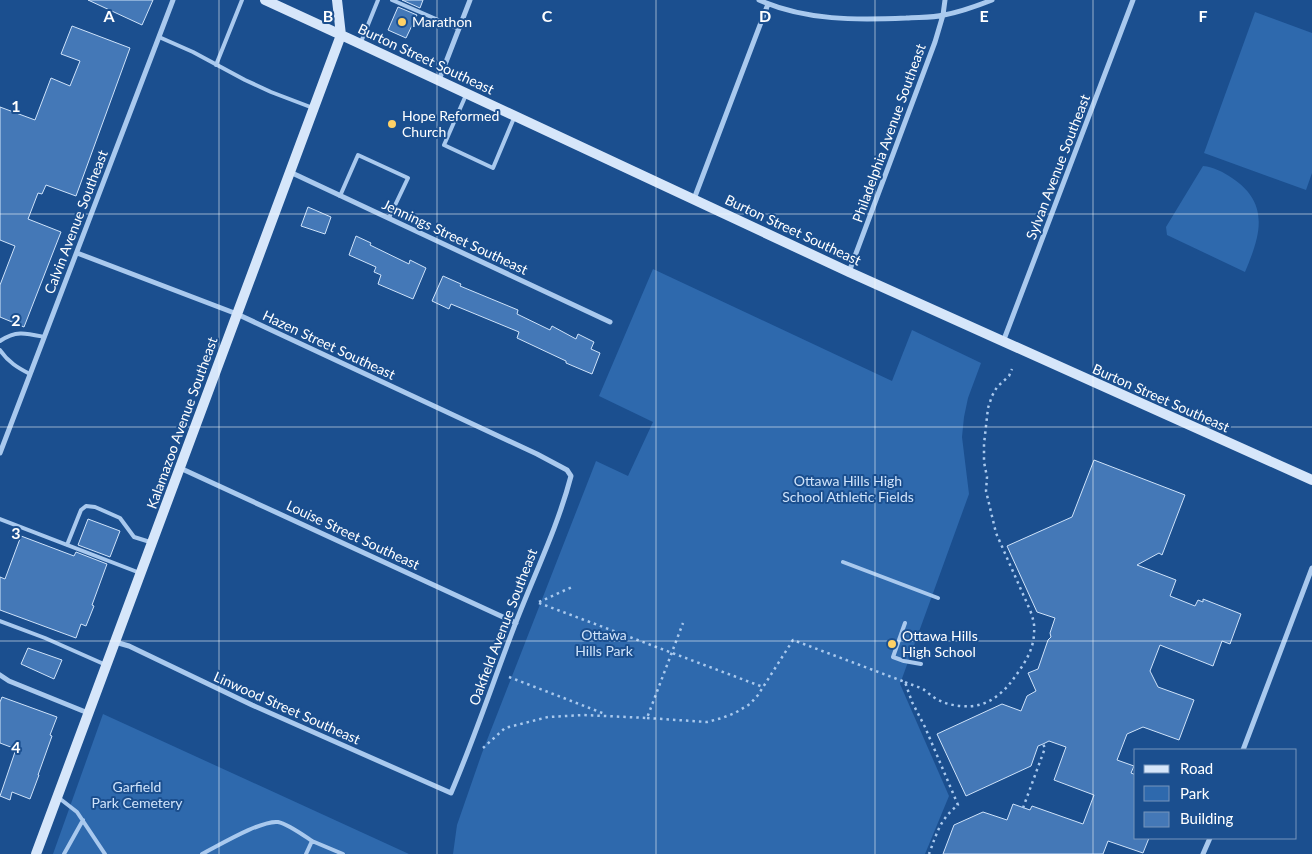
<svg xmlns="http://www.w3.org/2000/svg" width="1312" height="854" font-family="Lato,sans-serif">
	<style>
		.green { fill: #2e69ad }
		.building { fill: #4478b7; stroke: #cfe3fa }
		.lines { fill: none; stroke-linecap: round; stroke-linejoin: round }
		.path { stroke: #a9c9ee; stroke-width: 2.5; stroke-dasharray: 2.5 4; stroke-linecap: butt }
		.service { stroke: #a9c9ee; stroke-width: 4 }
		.minor { stroke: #a9c9ee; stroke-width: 5 }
		.secondary { stroke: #d6e6fa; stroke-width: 10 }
		.grid { fill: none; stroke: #fff; stroke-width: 1; stroke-opacity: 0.55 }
		.poi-dot { fill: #ffd166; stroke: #1b4f8f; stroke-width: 2 }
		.labels { text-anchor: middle; stroke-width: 4; stroke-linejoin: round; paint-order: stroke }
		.poi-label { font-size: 14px; fill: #fff; stroke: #1b4f8f; text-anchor: start }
		.street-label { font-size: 14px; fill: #fff; stroke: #1b4f8f }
		.park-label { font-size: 14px; fill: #cfe3fa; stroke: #1b4f8f }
		.grid-label { font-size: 16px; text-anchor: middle; font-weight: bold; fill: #fff; stroke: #1b4f8f; stroke-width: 4; stroke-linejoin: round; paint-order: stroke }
	</style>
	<rect width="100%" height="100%" fill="#1b4f8f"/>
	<path class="green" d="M1255,12L1312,33V173L1306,190L1204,153Z
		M1203,166C1214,167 1223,172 1232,178C1271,204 1260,236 1245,272L1167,235L1166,227Z
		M653,269L892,381L912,330L981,363L968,398L964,417L962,437L969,494L900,684L949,796L925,854H453L457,825L482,753L596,461L628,476L653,422L599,396Z
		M103,714L409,854H53Z"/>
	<path class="building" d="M88,0H153L142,25Z
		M402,0H423L420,8Z
		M398,7L417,15L406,38L388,30Z
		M72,26L130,48L76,196L46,185L42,194L38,193L28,219L61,232L24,327L0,317V285L15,246L0,240V107L35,120L51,78L70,86L80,61L61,54Z
		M308,207L331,217L325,234L301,226Z
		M356,236L371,243L370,245L409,264L410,260L426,268L413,299L378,284L381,275L374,272L376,267L349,255Z
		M443,276L461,284L460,286L518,310L517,314L550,330L552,326L576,339L578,334L594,342L591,349L600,353L592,374L566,363V361L517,338L519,332L451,304L449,309L432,301Z
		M1094,460L1185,495L1162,555L1159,553L1137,565L1176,580L1170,596L1195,606L1198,600L1203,602V599L1241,614L1230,644L1222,641L1213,666L1160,645L1150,671L1158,687L1194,700L1179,740L1143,727L1127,734L1117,760L1134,766L1131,773L1136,775V838H1149L1143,853L1108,841L1103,854H943L954,825L983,812L1007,820L1013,804L1030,810L1032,806L1083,824L1094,795L1054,780L1066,747L1049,741L1043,744L1038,746L1031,766L966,796L937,734L1002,704L1021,711L1027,696L1036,691L1028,673L1038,669L1048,640L1051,637L1050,633L1055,618L1037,612L1007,546L1072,517Z
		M88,519L120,531L110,557L78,545Z
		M21,536L74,556L76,552L107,564L92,605L94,606L86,626L81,624L76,638L0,610V577L5,579Z
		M28,648L62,660L54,679L21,664Z
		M2,697L57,717L50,735L52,736L38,775H39L30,799L12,792L10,800L0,796L16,749L0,743V702Z"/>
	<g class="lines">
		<path class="path" d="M539,602L572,587
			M539,603L763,687
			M509,677L605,714
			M905,682C911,685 917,686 923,689C926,691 929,694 932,696C940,702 950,705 960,706C990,709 1006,691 1021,668C1028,658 1034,645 1034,633C1035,625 1033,618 1030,610L996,533L986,491L987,477L984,462V444L988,408L992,396L997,387L1009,376L1012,369
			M647,718L707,722L722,718L735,713L750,704L758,695L793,640L905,682L912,702L925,727L958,805C940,819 937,833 929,854
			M483,748L505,728L548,717L584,715L647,718L683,623
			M1023,808L1045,748L1043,744"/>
		<path class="service" d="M392,0L459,29
			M159,37L193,52L245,80L271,92L313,108
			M361,42L378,0
			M216,65L242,0
			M466,95L444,145L493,168L514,118
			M340,196L358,155L408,178L389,218
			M0,341C16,330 26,333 44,337
			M0,350C8,362 18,368 30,374
			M0,519L140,573
			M67,545L81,510L86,506L95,507L120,518L134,537L150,542
			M843,562L938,598
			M0,621L45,638L106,665
			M905,623L893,657L904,661L921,664
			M59,798L77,812L105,854
			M64,854L83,820
			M202,854C218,846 261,820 278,822C288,824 303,835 312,841
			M306,854L312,841L343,854"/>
		<path class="minor" d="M759,0C806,21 857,20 906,18C919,17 932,18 944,15C960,12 977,6 992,0
			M439,80L470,0
			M290,172L610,322
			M694,199L768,4
			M77,253L237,314L537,454L567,470L571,476C558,526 535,573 516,622C494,679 475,737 451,793L252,705L129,646L115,642
			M849,272L935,42L943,15L945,0
			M1003,342L1133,0
			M0,453L173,0
			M180,468L516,623
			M0,675L9,681L88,713
			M1243,750L1312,568
			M1203,854L1210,838"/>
		<path class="secondary" d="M265,0L352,40L849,272L1312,480
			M36,854L341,35L337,0"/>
	</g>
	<path class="grid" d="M219,0V854M437,0V854M656,0V854M875,0V854M1093,0V854M0,214H1312M0,427H1312M0,641H1312"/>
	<g class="poi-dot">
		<circle cx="402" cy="22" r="5"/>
		<circle cx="392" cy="124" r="5"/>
		<circle cx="892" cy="644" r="5"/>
	</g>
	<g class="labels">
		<g class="poi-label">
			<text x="412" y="27">Marathon</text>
			<text x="402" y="121">Hope Reformed<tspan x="402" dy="16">Church</tspan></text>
			<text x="902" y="641">Ottawa Hills<tspan x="902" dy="16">High School</tspan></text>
		</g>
		<g class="street-label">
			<text transform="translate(426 59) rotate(25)" y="5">Burton Street Southeast</text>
			<text transform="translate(889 133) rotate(-70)" y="5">Philadelphia Avenue Southeast</text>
			<text transform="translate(1058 167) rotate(-69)" y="5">Sylvan Avenue Southeast</text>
			<text transform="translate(76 222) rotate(-69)" y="5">Calvin Avenue Southeast</text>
			<text transform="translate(793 230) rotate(25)" y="5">Burton Street Southeast</text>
			<text transform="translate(455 237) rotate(25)" y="5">Jennings Street Southeast</text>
			<text transform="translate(329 345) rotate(25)" y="5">Hazen Street Southeast</text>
			<text transform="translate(1161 398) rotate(24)" y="5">Burton Street Southeast</text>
			<text transform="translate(182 423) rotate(-70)" y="5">Kalamazoo Avenue Southeast</text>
			<text transform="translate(353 535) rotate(25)" y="5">Louise Street Southeast</text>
			<text transform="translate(503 627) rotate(-69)" y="5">Oakfield Avenue Southeast</text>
			<text transform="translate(287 708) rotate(24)" y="5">Linwood Street Southeast</text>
		</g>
		<g class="park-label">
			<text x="848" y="486">Ottawa Hills High<tspan x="848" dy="16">School Athletic Fields</tspan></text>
			<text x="604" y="640">Ottawa<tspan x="604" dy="16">Hills Park</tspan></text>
			<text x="137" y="792">Garfield<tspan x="137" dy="16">Park Cemetery</tspan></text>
		</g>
	</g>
	<g class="grid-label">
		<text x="109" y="22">A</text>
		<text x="328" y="22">B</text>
		<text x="547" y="22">C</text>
		<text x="765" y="22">D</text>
		<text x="984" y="22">E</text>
		<text x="1203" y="22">F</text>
		<text x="16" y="112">1</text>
		<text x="16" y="326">2</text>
		<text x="16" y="539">3</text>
		<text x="16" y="753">4</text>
	</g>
	<rect x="1134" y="749" width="162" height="90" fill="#1b4f8f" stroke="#7695bc"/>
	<rect x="1144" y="765" width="25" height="8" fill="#d6e6fa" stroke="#7695bc"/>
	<text x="1180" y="774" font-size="15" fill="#ffffff">Road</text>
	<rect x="1144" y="786" width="25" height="15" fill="#2e69ad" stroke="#7695bc"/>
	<text x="1180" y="799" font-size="15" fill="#ffffff">Park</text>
	<rect x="1144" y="812" width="25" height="15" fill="#4478b7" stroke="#7695bc"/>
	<text x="1180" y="824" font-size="15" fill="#ffffff">Building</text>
</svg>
